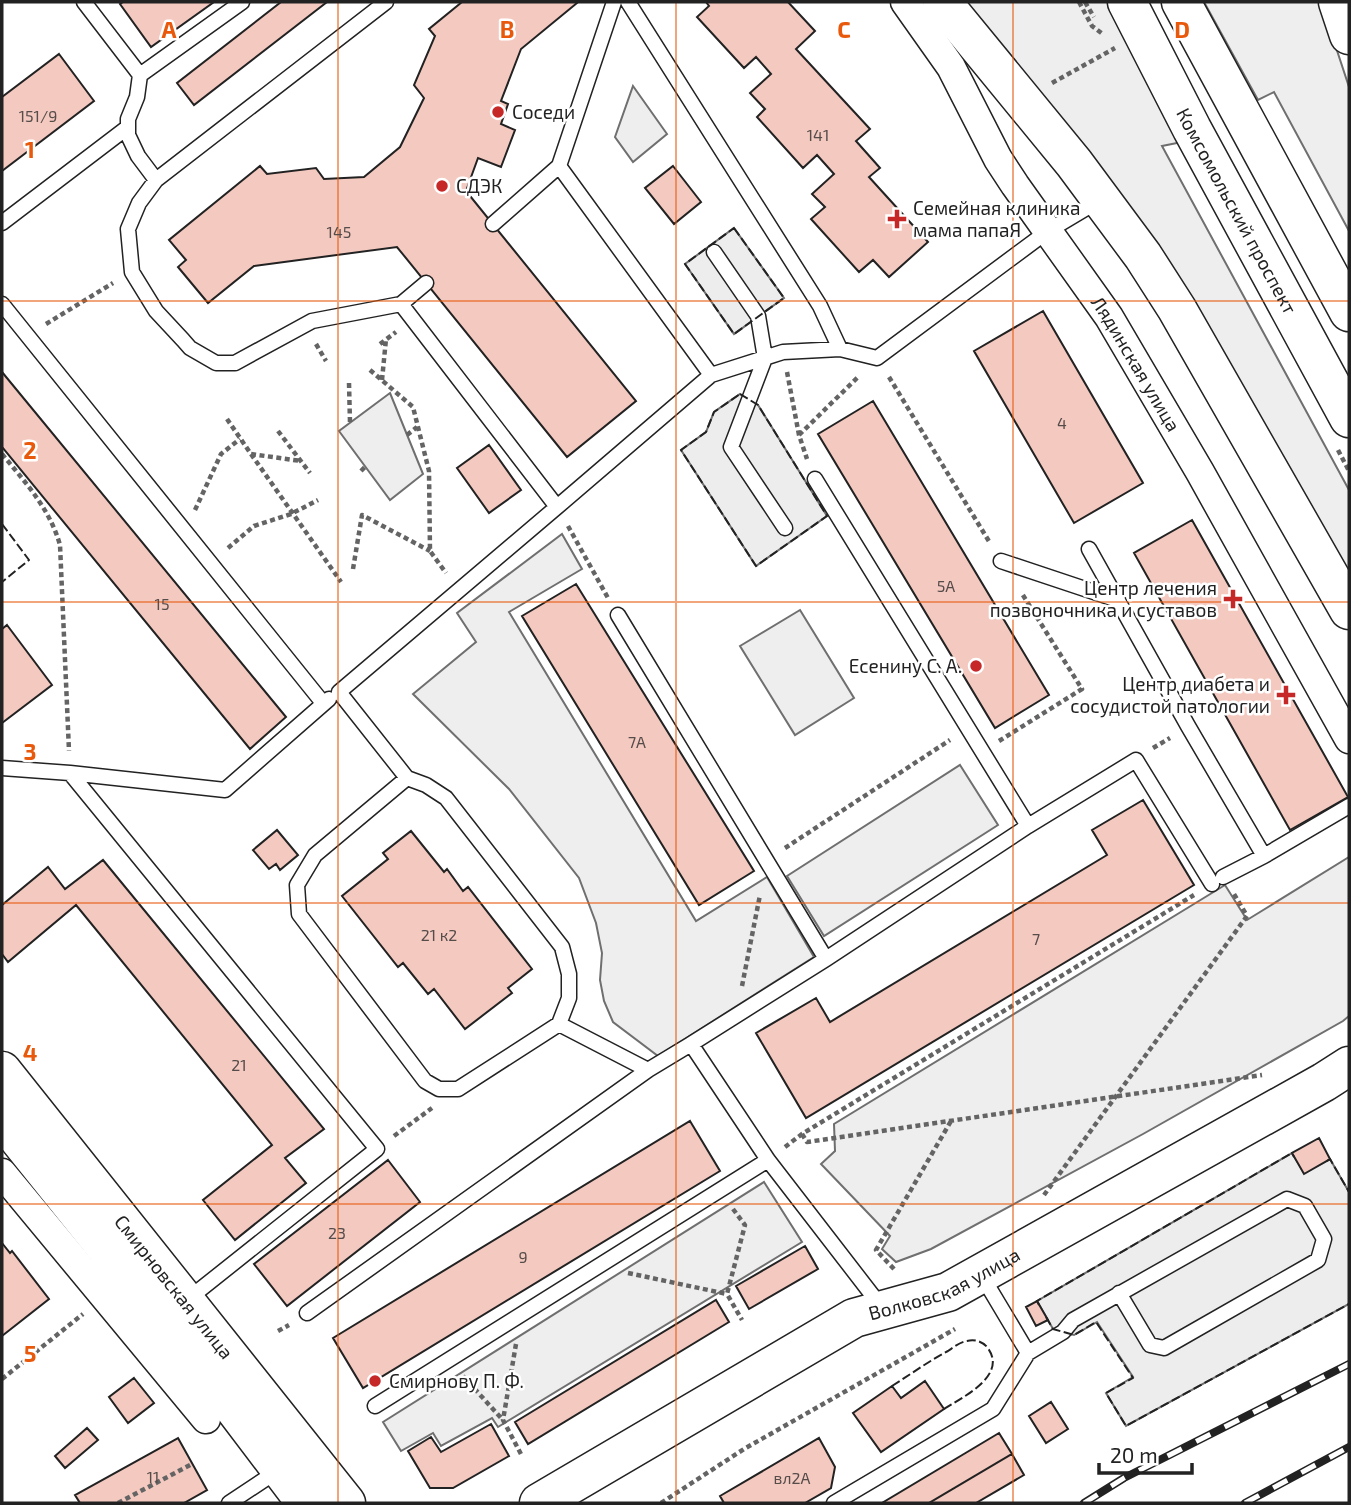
<svg xmlns="http://www.w3.org/2000/svg" width="1351" height="1505" font-family="'Exo 2',sans-serif">
	<style>
		.green { fill: #eee; stroke: #6f6f6f; stroke-width: 2 }
		.parking { fill: #ededed; stroke: #6f6f6f; stroke-width: 2 }
		.building { fill: #f3c9c0; stroke: #222; stroke-width: 2 }
		.lines { fill: none; stroke-linecap: round; stroke-linejoin: round }
		.lane-casing { stroke: #222; stroke-width: 17 }
		.street-casing { stroke: #222; stroke-width: 31 }
		.secondary-casing { stroke: #222; stroke-width: 41 }
		.path { stroke: #646464; stroke-width: 4.5; stroke-dasharray: 5 3.5; stroke-linecap: butt }
		.lane { stroke: #fff; stroke-width: 14 }
		.street { stroke: #fff; stroke-width: 28 }
		.secondary { stroke: #fff; stroke-width: 38 }
		.rail-casing { stroke: #222; stroke-width: 8 }
		.rail { stroke: #fff; stroke-width: 5; stroke-dasharray: 16; stroke-linecap: butt }
		.fence { stroke: #222; stroke-width: 2; stroke-dasharray: 9 3.5; stroke-linecap: butt }
		.grid { fill: none; stroke: #e8590c; stroke-width: 2; stroke-opacity: 0.55 }
		.poi-dot { fill: #c62828; stroke: #fff; stroke-width: 2.5 }
		.labels { text-anchor: middle; stroke-width: 5; stroke-linejoin: round; paint-order: stroke }
		.number-label { font-size: 16px; fill: #564c4a }
		.poi-label { font-size: 19px; fill: #222; stroke: #fff; text-anchor: start }
		.street-label { font-size: 19px; fill: #222; stroke: #fff }
		.grid-label { font-size: 23px; text-anchor: middle; font-weight: bold; fill: #e8590c; stroke: #fff; stroke-width: 5; stroke-linejoin: round; paint-order: stroke }
	</style>
	<rect width="100%" height="100%" fill="#fff"/>
	<path class="green" d="M963,2H1108L1182,142L1162,146L1349,490V578Z
		M1204,2H1321L1349,87V231L1274,92L1258,100Z
		M633,86L667,134L633,162L615,137Z
		M390,393L423,474L390,500L339,431Z
		M562,534L582,569L509,612L696,921L767,877L814,957L658,1056L613,1022L604,1001L600,980L602,953L596,923L579,878L509,789L413,694L476,642L457,613Z
		M800,610L854,698L795,735L740,646Z
		M960,765L998,825L824,936L787,876Z
		M1349,857V1016L1343,1021L1143,1134L931,1249L896,1262L882,1249L890,1236L821,1164L835,1151L834,1124L1225,885L1247,920Z
		M764,1182L802,1242L498,1427L492,1418L441,1446L433,1433L401,1451L383,1422Z"/>
	<path class="parking" d="M734,228L784,298L734,334L685,264Z
		M740,394L758,405L827,516L756,566L681,450L706,432L714,412Z
		M1292,1153L1304,1173L1330,1159L1349,1192V1304L1126,1426L1106,1393L1133,1377L1097,1322L1074,1335L1053,1329L1037,1301Z"/>
	<path class="building" d="M123,2H214L151,47L120,4Z
		M281,2H327L194,105L177,83Z
		M462,2H575L577,3L521,49L501,101L508,104L501,124L515,130L501,167L478,158L466,191L636,401L567,457L397,247L254,266L208,303L178,267L186,260L169,240L260,166L267,174L316,168L324,179L364,177L400,147L424,98L414,85L435,36L429,29Z
		M706,2H788L815,31L796,49L870,129L856,141L880,168L869,177L928,242L889,277L873,260L859,272L811,219L825,207L812,194L834,174L817,155L803,168L757,117L765,109L750,93L771,74L756,57L744,68L697,17L709,6Z
		M59,54L94,101L2,171V97Z
		M673,166L701,202L674,224L645,188Z
		M1043,311L1143,483L1074,523L974,351Z
		M2,372L286,717L250,749L2,447Z
		M873,401L1049,695L995,728L818,434Z
		M489,445L521,490L489,513L457,468Z
		M1192,520L1348,797L1290,830L1134,553Z
		M576,584L754,871L699,905L522,616Z
		M7,625L52,685L2,723V629Z
		M1143,800L1194,885L806,1118L756,1033L816,998L830,1022L1107,855L1092,830Z
		M277,830L298,855L280,870L276,864L269,869L253,850Z
		M411,831L444,872L447,869L463,891L468,887L532,969L508,988L512,993L465,1029L434,989L428,994L403,963L398,967L342,896L388,859L383,853Z
		M103,860L324,1129L285,1158L306,1183L235,1240L203,1200L272,1145L76,905L8,962L2,954V905L48,867L65,889Z
		M690,1121L720,1171L363,1388L333,1338Z
		M1319,1138L1330,1159L1304,1174L1292,1153Z
		M388,1160L420,1202L287,1306L254,1264Z
		M2,1243L10,1253L12,1251L49,1299L2,1336Z
		M805,1246L818,1269L749,1309L736,1286Z
		M716,1300L729,1322L528,1444L515,1422Z
		M1037,1301L1048,1320L1036,1326L1026,1307Z
		M134,1378L154,1403L128,1423L109,1397Z
		M925,1381L944,1409L881,1452L853,1413L892,1386L901,1398Z
		M1051,1402L1068,1429L1046,1443L1029,1416Z
		M491,1424L509,1456L453,1488H430L408,1451L431,1437L441,1452Z
		M87,1428L98,1440L65,1468L55,1456Z
		M999,1433L1012,1454L929,1503H882Z
		M178,1438L207,1490L184,1503H80L75,1495Z
		M819,1438L835,1467L831,1488L805,1503H724L720,1496Z
		M1012,1454L1024,1475L976,1503H929Z"/>
	<g class="lines">
		<g class="lane-casing">
			<path id="lane" d="M84,2L140,75L137,97L128,119V135L138,156L156,180L139,203L128,229L132,272L156,311L183,340L190,348L216,363H235L312,321L401,304L557,507L339,692L407,778L426,785L446,798L562,947L569,974V998L559,1024L648,1070L691,1044L768,1160L883,1309
				M628,2L820,306L840,349
				M140,75L242,2
				M559,166L711,375L783,352L840,349L877,358L1048,231L1100,200
				M156,180L386,2
				M2,223L128,127
				M493,224L559,166L614,2
				M714,252L758,316L765,358L731,447L785,528
				M2,304L323,703
				M401,304L426,283
				M557,507L711,375
				M1089,549L1188,726L1264,856
				M1001,561L1118,600
				M618,615L826,959
				M2,768L70,773L225,790L329,699
				M70,773L377,1149L187,1300
				M407,778L315,855L297,885L299,914L425,1081L439,1089H458L559,1024
				M1028,826L1136,760L1212,884
				M1223,877L1264,856L1349,806
				M691,1044L826,959L1028,826L815,479
				M982,1276L1028,1353L1063,1332L1073,1320L1287,1199L1305,1206L1324,1239L1318,1260L1164,1348L1150,1345L1119,1293
				M307,1313L648,1070
				M375,1406L768,1160
				M229,1503L279,1470
				M834,1503L993,1409L1028,1353"/>
		</g>
		<g class="street-casing">
			<g id="street">
				<path id="s1" d="M905,2L951,67L998,159L1015,185L1109,317L1200,472L1349,739"/>
				<path d="M2,1173L206,1419"/>
			</g>
		</g>
		<g class="secondary-casing">
			<g id="secondary">
				<path d="M942,2L1074,163L1143,256L1177,309L1349,610"/>
				<path id="s2" d="M1127,2L1192,129L1349,418"/>
				<path d="M1181,2L1349,312"/>
				<path d="M1338,2L1349,35"/>
				<path id="s3" d="M2,1071L346,1503"/>
				<path d="M2,1118L228,1400L306,1503"/>
				<path id="s4" d="M539,1503L854,1318L948,1292L1324,1082L1349,1066"/>
			</g>
		</g>
		<path class="path" d="M1079,2L1092,26L1104,35
			M1085,2L1094,17
			M1052,83L1115,48
			M46,324L113,283
			M316,344L326,361
			M380,344L396,332
			M370,370L413,407L429,471L430,551L446,573
			M787,372L799,435L807,459
			M889,377L990,543
			M382,380L386,339
			M349,383L350,423
			M227,419L251,454L301,461
			M278,431L310,473
			M407,435L417,427
			M799,435L858,377
			M1338,450L1349,471
			M2,454C25,482 50,509 60,545L69,751
			M251,454L341,582
			M361,471L365,467
			M195,510L221,454L240,439
			M568,526L608,598
			M228,548L254,526L291,514L318,500
			M353,569L362,515L430,551
			M999,741L1082,689L1021,592
			M1153,748L1170,738
			M785,848L950,740
			M742,986L760,895
			M802,1134L807,1142L1262,1075
			M394,1136L432,1108
			M785,1147L802,1134L1194,895
			M1044,1195L1247,916L1234,894
			M733,1209L745,1225L727,1294L742,1320
			M894,1269L876,1250L951,1121
			M628,1273L727,1294
			M278,1331L289,1325
			M516,1344L503,1420L522,1456
			M463,1376L502,1419
			M2,1379L83,1314
			M118,1503L192,1464
			M661,1503L744,1449L955,1329"/>
		<use href="#lane" class="lane"/>
		<use href="#street" class="street"/>
		<use href="#secondary" class="secondary"/>
		<g class="rail-casing">
			<path id="rail" d="M1084,1503L1124,1478L1349,1364
				M1245,1503L1349,1447"/>
		</g>
		<use href="#rail" class="rail"/>
		<path class="fence" d="M734,228L784,298L734,334L685,264Z
			M740,394L758,405L827,516L756,566L681,450L706,432L714,412Z
			M2,524L29,560L2,582
			M1327,1161L1330,1159L1349,1192
			M1039,1305L1037,1301L1292,1153L1294,1157
			M1046,1317L1053,1329L1074,1335L1096,1322L1133,1378L1106,1393L1126,1426L1349,1304
			M892,1386C911,1374 929,1361 948,1351C954,1347 960,1342 967,1341C974,1339 982,1341 987,1347C1009,1375 963,1397 944,1409"/>
	</g>
	<path class="grid" d="M338,2V1503M676,2V1503M1013,2V1503M2,301H1349M2,602H1349M2,903H1349M2,1204H1349"/>
	<g class="poi-dot">
		<circle cx="498" cy="112" r="7"/>
		<circle cx="442" cy="186" r="7"/>
		<path d="M893.5 208.5h7v7h7v7h-7v7h-7v-7h-7v-7h7z"/>
		<path d="M1229.5 588.5h7v7h7v7h-7v7h-7v-7h-7v-7h7z"/>
		<circle cx="976" cy="666" r="7"/>
		<path d="M1282.5 684.5h7v7h7v7h-7v7h-7v-7h-7v-7h7z"/>
		<circle cx="375" cy="1381" r="7"/>
	</g>
	<g class="labels">
		<g class="number-label">
			<text x="38" y="122">151/9</text>
			<text x="818" y="141">141</text>
			<text x="339" y="238">145</text>
			<text x="1062" y="429">4</text>
			<text x="946" y="592">5А</text>
			<text x="162" y="610">15</text>
			<text x="637" y="748">7А</text>
			<text x="439" y="941">21 к2</text>
			<text x="1036" y="945">7</text>
			<text x="239" y="1071">21</text>
			<text x="337" y="1239">23</text>
			<text x="523" y="1263">9</text>
			<text x="153" y="1483">11</text>
			<text x="792" y="1484">вл2А</text>
		</g>
		<g class="poi-label">
			<text x="512" y="119">Соседи</text>
			<text x="456" y="193">СДЭК</text>
			<text x="913" y="215">Семейная клиника<tspan x="913" dy="22">мама папаЯ</tspan></text>
			<text x="1217" y="595" text-anchor="end">Центр лечения<tspan x="1217" dy="22">позвоночника и суставов</tspan></text>
			<text x="962" y="673" text-anchor="end">Есенину С. А.</text>
			<text x="1270" y="691" text-anchor="end">Центр диабета и<tspan x="1270" dy="22">сосудистой патологии</tspan></text>
			<text x="389" y="1388">Смирнову П. Ф.</text>
		</g>
		<g class="street-label">
			<text dy="7" stroke="none"><textPath href="#s2" startOffset="236">Комсомольский проспект</textPath></text>
			<text dy="7" stroke="none"><textPath href="#s1" startOffset="430">Лядинская улица</textPath></text>
			<text dy="7" stroke="none"><textPath href="#s4" startOffset="462">Волковская улица</textPath></text>
			<text dy="7" stroke="none"><textPath href="#s3" startOffset="276">Смирновская улица</textPath></text>
		</g>
	</g>
	<g class="grid-label">
		<text x="169" y="38">A</text>
		<text x="507" y="38">B</text>
		<text x="844" y="38">C</text>
		<text x="1182" y="38">D</text>
		<text x="30" y="158">1</text>
		<text x="30" y="459">2</text>
		<text x="30" y="760">3</text>
		<text x="30" y="1061">4</text>
		<text x="30" y="1362">5</text>
	</g>
	<rect width="1351" height="1505" fill="none" stroke="#222222" stroke-width="7"/>
	<path d="M1099 1463v10h93v-10" fill="none" stroke="#222222" stroke-width="3.5"/>
	<text x="1110" y="1463" font-size="21" fill="#222222" stroke="#ffffff" stroke-width="5" paint-order="stroke">20 m</text>
</svg>
